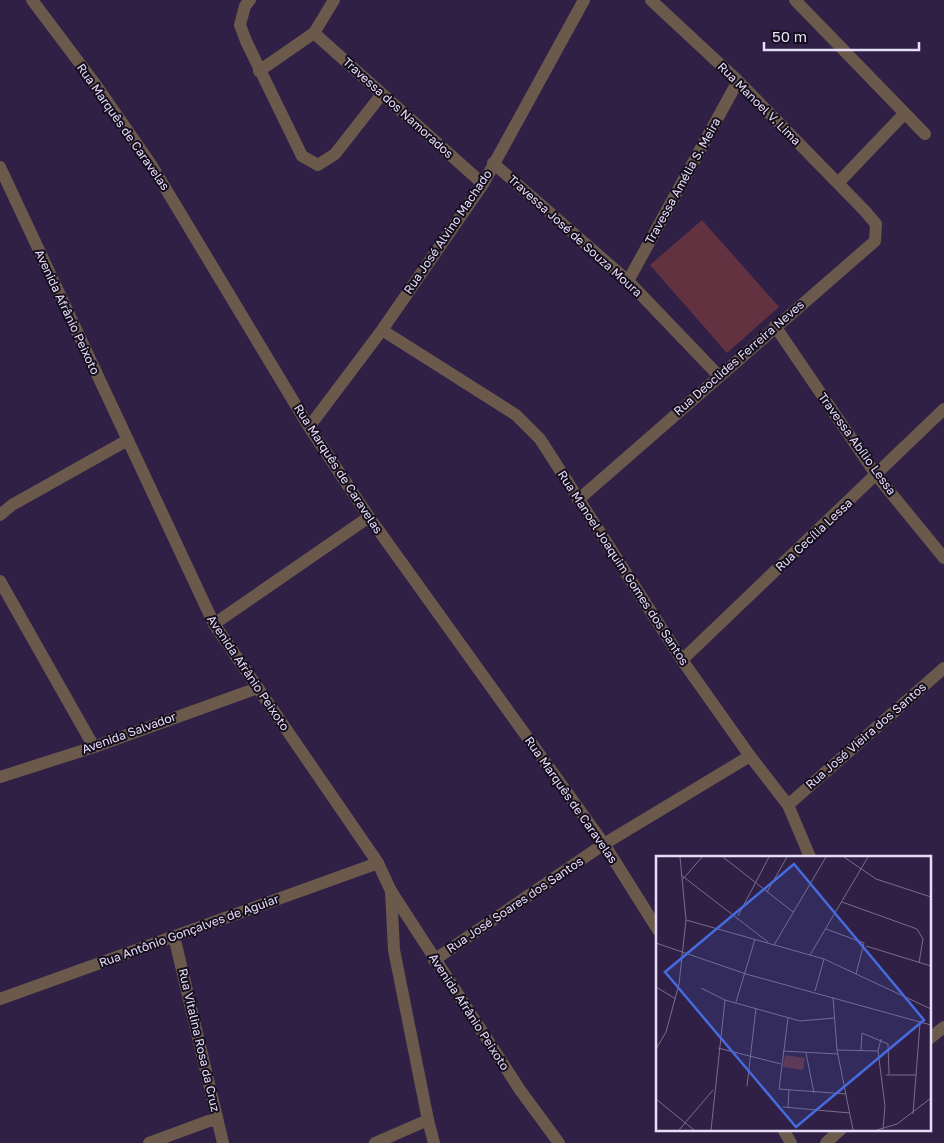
<svg xmlns="http://www.w3.org/2000/svg" width="944" height="1143" font-family="'Golos Text',sans-serif">
	<style>
		.green { fill: #623240 }
		.lines { fill: none; stroke-linecap: round; stroke-linejoin: round }
		.minor { stroke: #6b5a4c; stroke-width: 12 }
		.tertiary { stroke: #6b5a4c; stroke-width: 12 }
		.labels { text-anchor: middle; stroke-width: 4; stroke-linejoin: round; paint-order: stroke }
		.street-label { font-size: 12px; fill: #e7def7; stroke: #150e1f }
		.inset-road { fill: none; stroke: #796c8d; stroke-width: 1 }
		.view { fill: #456bde; fill-opacity: 0.15; stroke: #456bde; stroke-width: 2.5 }
		.inset-edge { fill: none; stroke: #e7def7; stroke-width: 2.5 }
	</style>
	<rect width="100%" height="100%" fill="#302046"/>
	<path class="green" d="M702,220L779,307L727,353L650,265Z"/>
	<g class="lines">
		<path class="minor" d="M32,0L93,81L152,166L309,427L369,517L604,844L658,930
			M250,0L245,6L240,25L246,41L302,156L318,165L335,154L382,94
			M795,0L925,134
			M314,33L483,184
			M259,71L314,33L334,0
			M493,163L628,281L718,375
			M838,183L904,114
			M628,281L738,81
			M775,326L877,476L944,558
			M382,330L516,415L540,439L682,660L750,756L788,805L810,857
			M309,427L382,330L483,184L584,0
			M578,500L875,241L876,224L865,211L738,81L651,0
			M0,515L12,505L126,441
			M0,581L94,747
			M214,624L369,517
			M682,660L944,409
			M0,777L94,747L258,688
			M788,805L944,668
			M391,891L520,1090L559,1143
			M174,936L223,1143
			M434,960L604,844L750,756
			M0,999L378,863
			M930,1038L944,1027
			M428,1120L434,1143
			M783,1129L791,1143
			M149,1143L217,1118
			M826,1143L841,1129"/>
		<path class="tertiary" d="M0,167L214,624L378,863L391,891L394,950L428,1120L375,1143"/>
	</g>
	<g class="labels">
		<g class="street-label">
			<text transform="translate(759 104) rotate(45)" y="4">Rua Manoel V. Lima</text>
			<text transform="translate(398 108) rotate(42)" y="4">Travessa dos Namorados</text>
			<text transform="translate(123 127) rotate(55)" y="4">Rua Marquês de Caravelas</text>
			<text transform="translate(683 181) rotate(-61)" y="4">Travessa Amélia S. Meira</text>
			<text transform="translate(448 232) rotate(-56)" y="4">Rua José Alvino Machado</text>
			<text transform="translate(575 236) rotate(42)" y="4">Travessa José de Souza Moura</text>
			<text transform="translate(67 312) rotate(65)" y="4">Avenida Afrânio Peixoto</text>
			<text transform="translate(739 358) rotate(-41)" y="4">Rua Deoclides Ferreira Neves</text>
			<text transform="translate(857 444) rotate(54)" y="4">Travessa Abílio Lessa</text>
			<text transform="translate(338 469) rotate(57)" y="4">Rua Marquês de Caravelas</text>
			<text transform="translate(814 535) rotate(-43)" y="4">Rua Cecília Lessa</text>
			<text transform="translate(623 568) rotate(57)" y="4">Rua Manoel Joaquim Gomes dos Santos</text>
			<text transform="translate(248 673) rotate(56)" y="4">Avenida Afrânio Peixoto</text>
			<text transform="translate(129 733) rotate(-20)" y="4">Avenida Salvador</text>
			<text transform="translate(866 736) rotate(-41)" y="4">Rua José Vieira dos Santos</text>
			<text transform="translate(571 800) rotate(55)" y="4">Rua Marquês de Caravelas</text>
			<text transform="translate(515 905) rotate(-34)" y="4">Rua José Soares dos Santos</text>
			<text transform="translate(189 931) rotate(-20)" y="4">Rua Antônio Gonçalves de Aguiar</text>
			<text transform="translate(469 1012) rotate(57)" y="4">Avenida Afrânio Peixoto</text>
			<text transform="translate(199 1040) rotate(77)" y="4">Rua Vitalina Rosa da Cruz</text>
		</g>
	</g>
	<g transform="translate(656 856)">
		<rect width="275" height="275" fill="#302046"/>
		<path d="M129,199L149,202L147,214L127,211Z" fill="#623240"/>
		<path class="inset-road" d="M67,1L137,56M188,1L220,23L275,41M25,19L112,86M27,23L46,1M111,36L131,1M186,46L261,73L267,83L263,107M82,60L113,1M30,64L168,103L275,153M170,73L208,87L200,118M0,87L90,118L275,169M118,89L170,1M210,90L275,110M154,99L212,1M0,131L20,143M45,132L69,144L144,165L178,162M159,135L168,103M177,141L181,194L197,274M80,146L99,83M132,162L123,233L190,238M225,183L222,195L229,250L227,273M62,192L125,208M0,193L10,176L23,128L30,64L24,1M181,194L222,195M205,194L206,177L232,188L233,218M127,195L182,198M150,197L158,237M230,219H260M91,230L100,152M0,243L38,274M127,251L194,257M132,251L133,234M257,258L264,167M23,274L57,234M55,274L69,144M221,274L241,268L275,242"/>
		<path class="view" d="M138,8L268,164L140,271L9,116Z"/>
		<rect width="275" height="275" class="inset-edge"/>
	</g>
	<path d="M764 42v8h155v-8" fill="none" stroke="#e7def7" stroke-width="2.5"/>
	<text x="772" y="42" font-size="15" fill="#e7def7" stroke="#150e1f" stroke-width="4" paint-order="stroke">50 m</text>
</svg>
